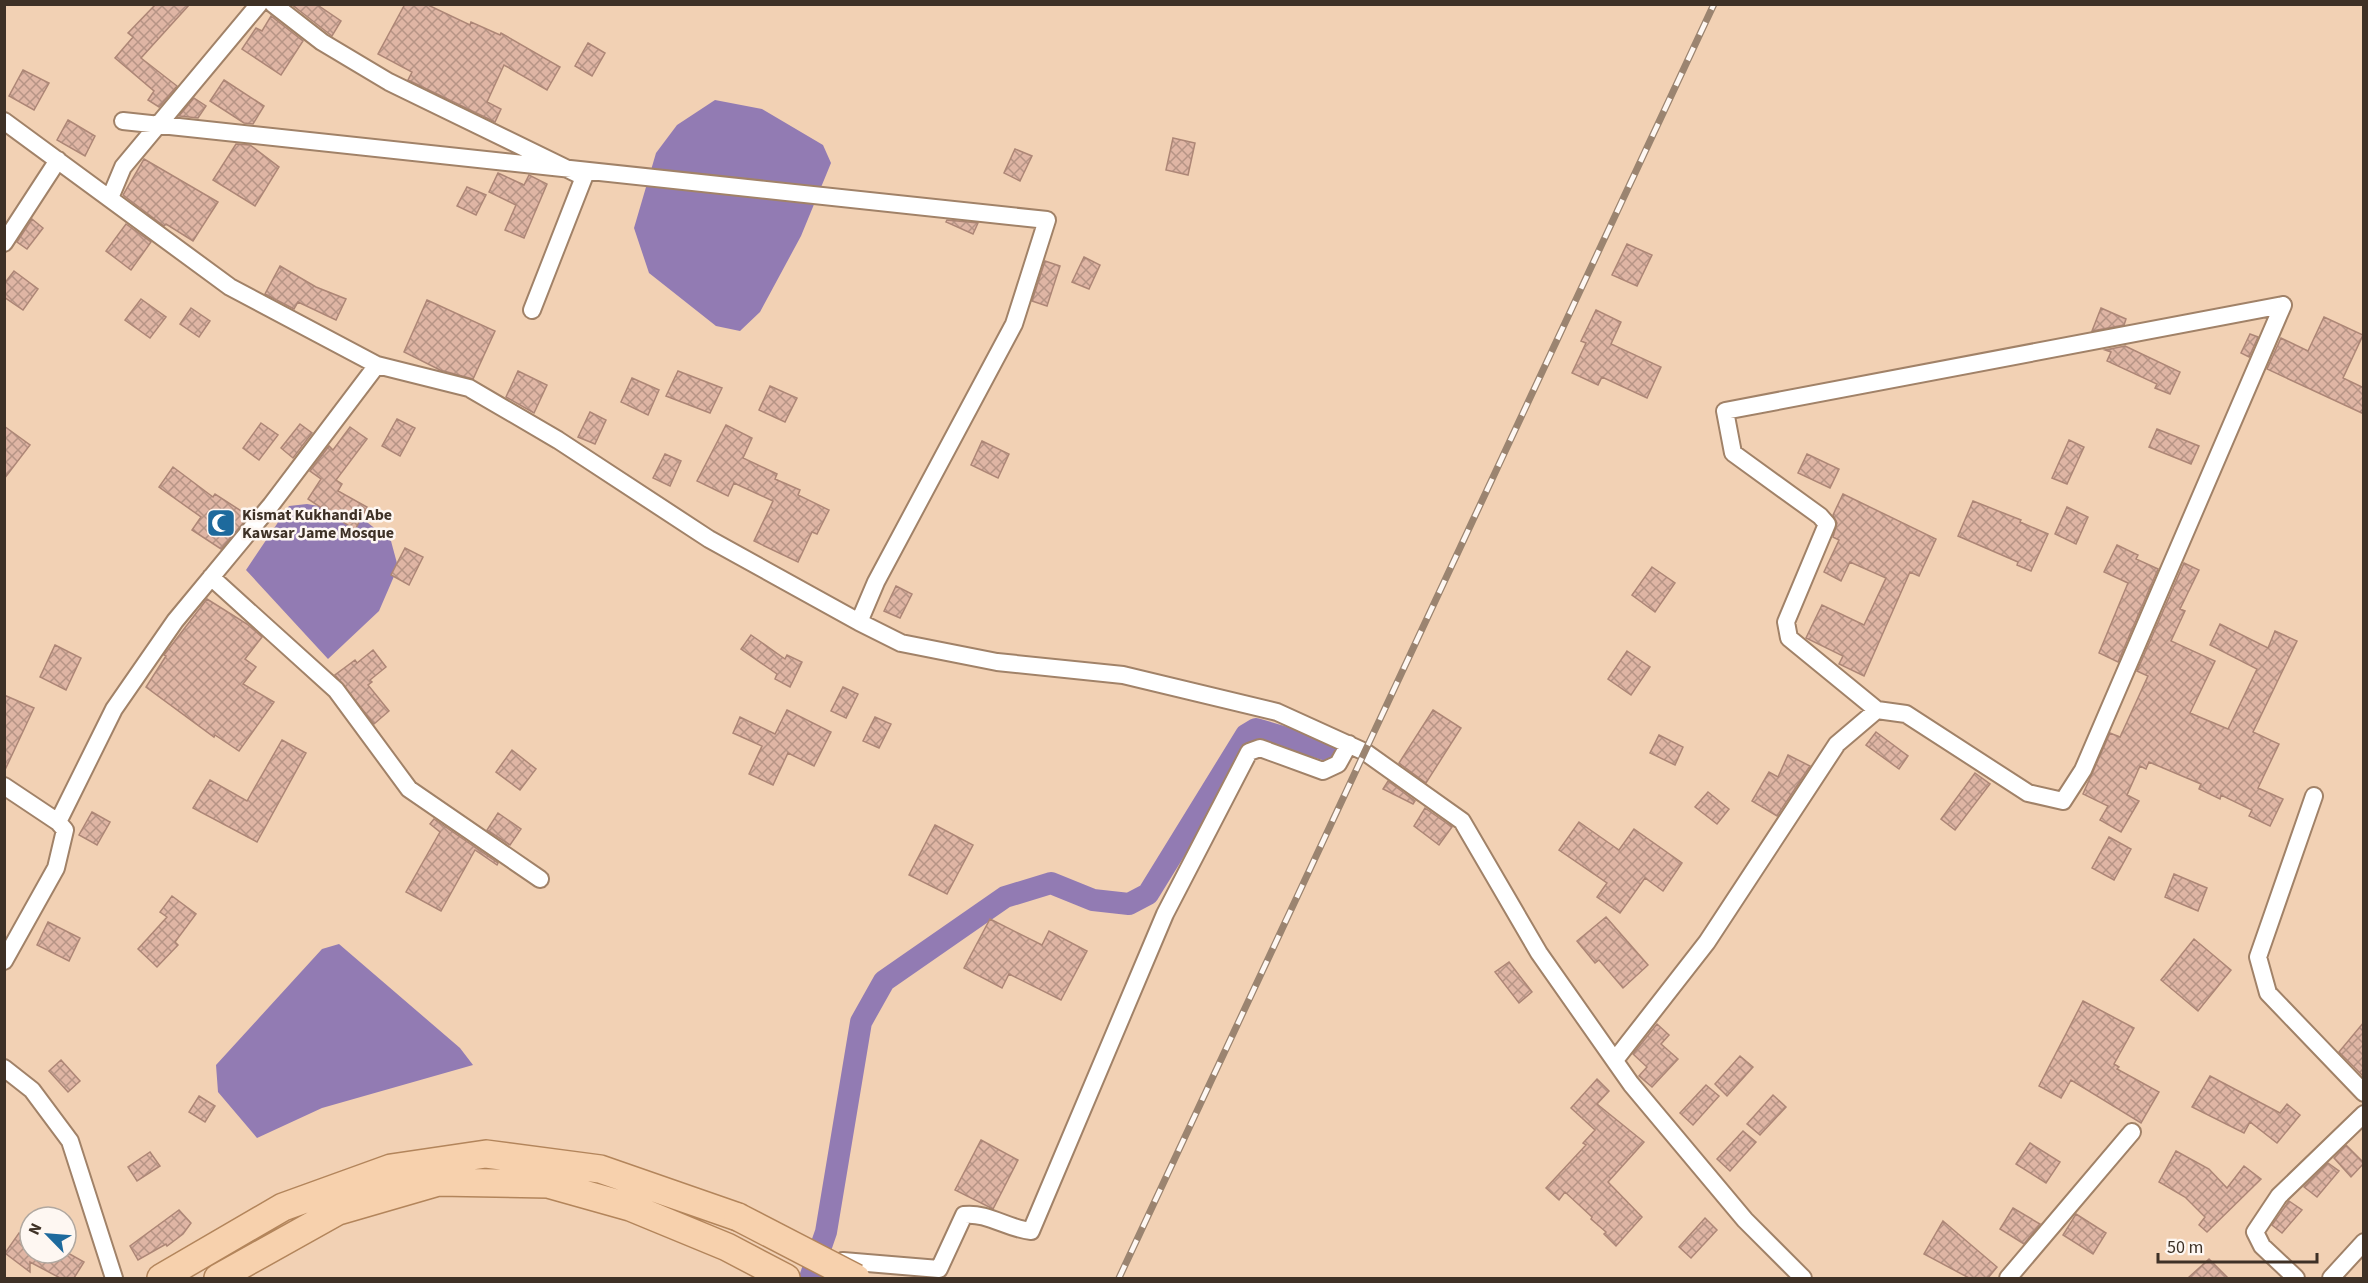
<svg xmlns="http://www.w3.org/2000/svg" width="2368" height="1283" font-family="'Source Sans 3',sans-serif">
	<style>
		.water { fill: #927bb3 }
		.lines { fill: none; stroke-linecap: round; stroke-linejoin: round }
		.canal { stroke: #927bb3; stroke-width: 22 }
		.building { fill: url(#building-cross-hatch); stroke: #ad8676; stroke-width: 1.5 }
		.street-casing { stroke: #a18268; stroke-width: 20 }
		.primary-casing { stroke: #b3855b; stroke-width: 30 }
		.street { stroke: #fff; stroke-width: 16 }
		.primary { stroke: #f7d1ad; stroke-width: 27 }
		.rail-casing { stroke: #9b8470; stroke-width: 7 }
		.rail { stroke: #fef7f2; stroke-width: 4.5; stroke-dasharray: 14; stroke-linecap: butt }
		.primary-bridge-casing { stroke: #b3855b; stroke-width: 30; stroke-linecap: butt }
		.primary-bridge { stroke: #f7d1ad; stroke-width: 27 }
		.labels { text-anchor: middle; stroke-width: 5; stroke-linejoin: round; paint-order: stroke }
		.poi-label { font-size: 16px; font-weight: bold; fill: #3e3126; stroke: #fef7f2; text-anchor: start }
	</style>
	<defs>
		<pattern id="building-cross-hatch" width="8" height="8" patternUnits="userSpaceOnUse" patternTransform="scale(1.5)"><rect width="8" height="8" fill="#dfb5a4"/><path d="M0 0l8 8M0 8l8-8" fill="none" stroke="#b69485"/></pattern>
	</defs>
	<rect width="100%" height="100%" fill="#f2d1b4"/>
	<path class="water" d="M715,100L762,109L823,145L831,163L801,236L760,312L740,331L716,326L649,273L634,228L656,153L677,125Z
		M307,504L354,512L391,541L398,567L379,611L328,659L246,570L289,506Z
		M339,944L460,1048L473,1065L322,1108L257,1138L218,1092L216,1065L322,949Z"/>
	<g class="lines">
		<path class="canal" d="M810,1278L826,1232L861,1022L884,981L1005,897L1051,883L1093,900L1129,904L1148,894L1246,735L1256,729L1327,750"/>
	</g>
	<path class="building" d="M156,4H190L141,58L177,86L159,107L148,100L154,91L115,58L133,37L128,33Z
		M291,4H316L341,21L332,36Z
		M405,4H426L470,25L471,22L500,35L501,33L560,67L547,90L504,65L487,102L501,109L495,122L408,80L412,72L378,54Z
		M271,16L303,41L281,75L242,49L256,28L262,31Z
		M588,43L605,53L592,76L575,66Z
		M23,70L49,83L34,110L9,96Z
		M224,80L264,106L253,124L244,123L210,101Z
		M194,98L206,106L198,118L179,116Z
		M68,120L95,136L85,156L57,140Z
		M1173,138L1195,143L1188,175L1166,170Z
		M236,144L250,145L279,167L255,206L213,180Z
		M1015,149L1032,156L1020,181L1004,173Z
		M144,159L218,202L193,241L166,224L164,226L123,195Z
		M498,173L524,185L529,175L547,184L524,238L505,230L516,205L489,192Z
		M467,187L486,195L476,215L457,206Z
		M32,219L43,228L27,249L17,242Z
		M947,220L978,223L973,234L946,222Z
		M126,224L151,242L131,270L106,251Z
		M1627,244L1652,255L1637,286L1612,275Z
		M1084,257L1100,265L1089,289L1072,282Z
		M1045,261L1060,266L1047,306L1032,301Z
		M280,266L316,287L346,299L336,320L298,302L294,309L265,294Z
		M14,271L38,289L23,310L4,297V284Z
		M141,299L166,317L150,338L125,320Z
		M427,300L495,331L473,379L440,370L404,352Z
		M191,308L210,321L199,337L180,324Z
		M2101,308L2126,319L2124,325L2092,331Z
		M1596,310L1621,322L1611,344L1661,367L1647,398L1602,377L1598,385L1572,373L1586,343L1581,341Z
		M2324,317L2363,335L2343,378L2364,388V414L2267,369L2281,338L2308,351Z
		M2250,334L2258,337L2249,357L2241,353Z
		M2125,346L2180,372L2170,394L2155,388L2157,384L2107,361L2111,352L2105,350Z
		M518,371L547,385L534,413L506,397Z
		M678,371L722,388L710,413L666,396Z
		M632,378L659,390L648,415L621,402Z
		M770,386L797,398L785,422L759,410Z
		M590,412L606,420L595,444L578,437Z
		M397,419L415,428L400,456L382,446Z
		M261,423L278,435L259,460L243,448Z
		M300,424L312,433L293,458L281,448Z
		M726,425L752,438L743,458L777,474L775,479L800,490L798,495L829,510L817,534L812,532L798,562L754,541L773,501L734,483L728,496L697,481Z
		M4,426L30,445L4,479Z
		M350,427L367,439L336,480L342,484L338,491L367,507L355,530L308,499L321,479L310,471L329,446L333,450Z
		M2157,429L2199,446L2191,464L2149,447Z
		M2069,440L2084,447L2067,484L2052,478Z
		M982,441L1009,454L998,478L971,465Z
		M665,454L681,461L670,486L653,478Z
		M1807,454L1839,469L1830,488L1798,473Z
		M173,467L213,497L215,494L249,516L221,549L192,530L201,517L159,487Z
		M1843,494L1936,539L1919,576L1910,572L1864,676L1839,664L1843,656L1806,638L1822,605L1864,625L1886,578L1850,562L1841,581L1824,572L1839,540L1833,537L1837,523L1833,515Z
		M1973,501L2021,520L2020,522L2048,534L2031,571L2017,565L2018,562L1958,536Z
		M2067,507L2088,517L2076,544L2055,534Z
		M2117,545L2138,555L2136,559L2158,569L2118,662L2099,653L2128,583L2104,572Z
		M405,548L423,557L409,585L391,575Z
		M2184,563L2199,570L2180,609L2185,611L2171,641L2215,661L2190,713L2228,729L2257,669L2210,645L2220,624L2268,648L2275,631L2297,641L2253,732L2279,744L2258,788L2283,799L2270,826L2249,816L2252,810L2221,795L2220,799L2199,789L2201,784L2149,762L2146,769L2140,766L2127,795L2139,801L2121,832L2100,820L2108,806L2083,794L2110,733L2120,737L2148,676L2137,671Z
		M1652,567L1675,583L1655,612L1632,595Z
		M896,586L912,594L900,618L884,611Z
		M207,599L247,624L262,637L245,659L256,667L243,684L274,702L239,751L215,735L214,737L146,687L166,656L164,655Z
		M751,635L785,659L787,655L802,662L790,687L775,679L777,674L741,649Z
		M55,645L81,658L66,690L40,677Z
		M373,650L386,667L370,680L372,682L368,685L389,711L374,724L335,675L355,660L357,663Z
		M1627,651L1650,667L1631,695L1608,679Z
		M843,687L858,694L846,718L831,711Z
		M4,695L34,708L4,772Z
		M787,710L831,732L814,766L788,753L773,785L749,774L762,746L733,733L740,717L775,734Z
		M1433,710L1461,728L1426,783L1399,763Z
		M875,717L891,724L879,748L863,741Z
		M1876,732L1908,756L1899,769L1866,745Z
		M1659,735L1683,747L1675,765L1650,753Z
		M282,740L306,753L257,842L193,808L210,780L247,801Z
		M512,750L536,769L520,790L496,772Z
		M1788,755L1810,766L1777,816L1752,801L1769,772L1778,777Z
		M1975,773L1990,784L1955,830L1941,819Z
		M1388,781L1415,801L1413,804L1383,789Z
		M1708,792L1729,809L1717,824L1695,807Z
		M1425,808L1452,827L1439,845L1414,826Z
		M92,812L110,822L97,845L79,835Z
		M498,813L521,829L510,845L487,830Z
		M434,819L498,863L497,865L475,850L441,911L406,892L440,832L430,824Z
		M1579,822L1619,850L1634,829L1682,863L1663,891L1645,878L1620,913L1597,897L1607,883L1559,850Z
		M935,825L973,845L947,894L909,875Z
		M2109,837L2131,849L2114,880L2092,868Z
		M2174,874L2207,888L2198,911L2165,897Z
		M172,896L196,914L175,942L178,945L157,967L138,949L167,917L160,912Z
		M1606,917L1648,965L1623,988L1599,960L1595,963L1577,941Z
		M990,919L1042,945L1049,931L1087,951L1061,1000L1009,974L1002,988L964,968Z
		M48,922L80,938L69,961L37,945Z
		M2194,939L2231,970L2198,1011L2161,980Z
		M1509,962L1532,992L1519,1003L1495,972Z
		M2083,1001L2134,1028L2114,1064L2119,1067L2117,1069L2159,1092L2141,1123L2071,1080L2061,1098L2039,1086Z
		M2364,1022V1077L2339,1052Z
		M1657,1024L1669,1035L1661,1044L1678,1059L1652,1087L1639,1076L1647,1067L1633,1054Z
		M1740,1056L1753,1067L1727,1096L1715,1084Z
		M61,1060L80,1081L68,1092L49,1071Z
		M2210,1076L2280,1113L2287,1104L2300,1115L2277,1143L2250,1122L2244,1133L2192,1107Z
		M1597,1079L1609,1091L1597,1104L1644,1142L1608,1182L1642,1217L1616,1246L1604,1234L1606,1232L1591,1219L1592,1217L1565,1192L1559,1200L1546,1188L1586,1145L1583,1143L1595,1130L1571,1108Z
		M1706,1085L1719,1096L1693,1125L1680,1113Z
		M1773,1095L1786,1107L1760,1135L1747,1124Z
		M199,1096L215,1106L205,1122L189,1112Z
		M1743,1131L1756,1142L1730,1171L1717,1159Z
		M981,1140L1018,1160L993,1209L955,1190Z
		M2030,1143L2060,1162L2046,1183L2016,1164Z
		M2346,1145L2364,1163L2351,1177L2334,1158Z
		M2176,1151L2209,1169L2227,1188L2244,1166L2261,1179L2207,1232L2199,1225L2205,1217L2185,1197L2159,1182Z
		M150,1152L160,1166L137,1181L128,1167Z
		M2328,1163L2339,1171L2317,1197L2304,1187Z
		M2289,1201L2302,1210L2282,1233L2272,1225Z
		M2013,1208L2040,1224L2024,1244L2000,1229Z
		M179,1210L191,1223L183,1234L167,1246L166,1244L138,1260L130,1246Z
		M2076,1214L2106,1233L2093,1254L2063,1235Z
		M1705,1218L1717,1230L1691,1258L1679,1247Z
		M1943,1221L1997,1267L1988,1278H1969L1924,1254Z
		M19,1233L30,1242V1253H68L84,1262L74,1278H60L30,1262V1272L5,1253Z
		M2209,1259L2228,1278H2188Z"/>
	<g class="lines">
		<g class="street-casing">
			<path id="street" d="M273,4L322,42L389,82L584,177L532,310
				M4,121L230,287L377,365L469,388L558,440L709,539L859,622L901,643L997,662L1123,675L1277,712L1365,752L1462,821L1539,953L1631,1084L1745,1220L1803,1278
				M123,121L1047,220L1014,324L876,582L859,622
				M110,198L123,167L259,4
				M4,243L58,160
				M211,577L336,690L409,789L540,879
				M1877,710L1789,638L1786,622L1827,524L1820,516L1733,453L1725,411L2283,305
				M4,786L58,822
				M2314,796L2258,957L2268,993L2364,1093
				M4,961L56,868L65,830L58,822L114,709L175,621L271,505L377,365
				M1615,1060L1707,942L1837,744L1877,710L1906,714L2028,793L2063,801L2083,770L2283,305
				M4,1068L32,1090L70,1141L114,1278
				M838,1272L843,1261L939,1269L964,1215C987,1212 1008,1229 1031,1231L1165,914L1249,752L1260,748L1323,771L1338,764L1349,744
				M2008,1278L2132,1132
				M2296,1278L2262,1246L2255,1232L2279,1196L2364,1114
				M2331,1278L2364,1242"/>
		</g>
		<g class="primary-casing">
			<path id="primary" d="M161,1278L283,1207L391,1168L486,1154L600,1169L738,1217
				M218,1278L338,1211L438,1182L548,1184L630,1207L727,1247L786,1278"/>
		</g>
		<use href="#street" class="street"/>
		<use href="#primary" class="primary"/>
		<g class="rail-casing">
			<path id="rail" d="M1119,1278L1714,4"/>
		</g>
		<use href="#rail" class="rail"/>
		<g class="primary-bridge-casing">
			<path id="primary-bridge" d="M738,1217L856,1278"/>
		</g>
		<use href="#primary-bridge" class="primary-bridge"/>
	</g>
	<defs>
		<g id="mosque-square" transform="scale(1.5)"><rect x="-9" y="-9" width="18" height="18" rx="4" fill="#1e6a9d" stroke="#fef7f2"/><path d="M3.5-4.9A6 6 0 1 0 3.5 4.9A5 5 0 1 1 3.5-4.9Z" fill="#fff"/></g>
	</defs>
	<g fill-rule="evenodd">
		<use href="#mosque-square" x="221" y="523"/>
	</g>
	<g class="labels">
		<g class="poi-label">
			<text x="242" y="520">Kismat Kukhandi Abe<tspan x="242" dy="18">Kawsar Jame Mosque</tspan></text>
		</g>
	</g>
	<rect width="2368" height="1283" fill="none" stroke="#3e3126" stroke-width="12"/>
	<g transform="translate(48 1235) rotate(295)"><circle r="28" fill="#fef7f2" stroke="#b1a8a0" stroke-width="1.5"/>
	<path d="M0-4.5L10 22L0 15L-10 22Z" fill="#1e6a9d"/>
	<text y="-9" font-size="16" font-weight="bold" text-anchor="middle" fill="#3e3126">N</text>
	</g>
	<path d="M2158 1253v9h159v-9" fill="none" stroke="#3e3126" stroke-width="3"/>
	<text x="2167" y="1253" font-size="18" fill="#3e3126" stroke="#fef7f2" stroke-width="4.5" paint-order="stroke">50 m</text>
</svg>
